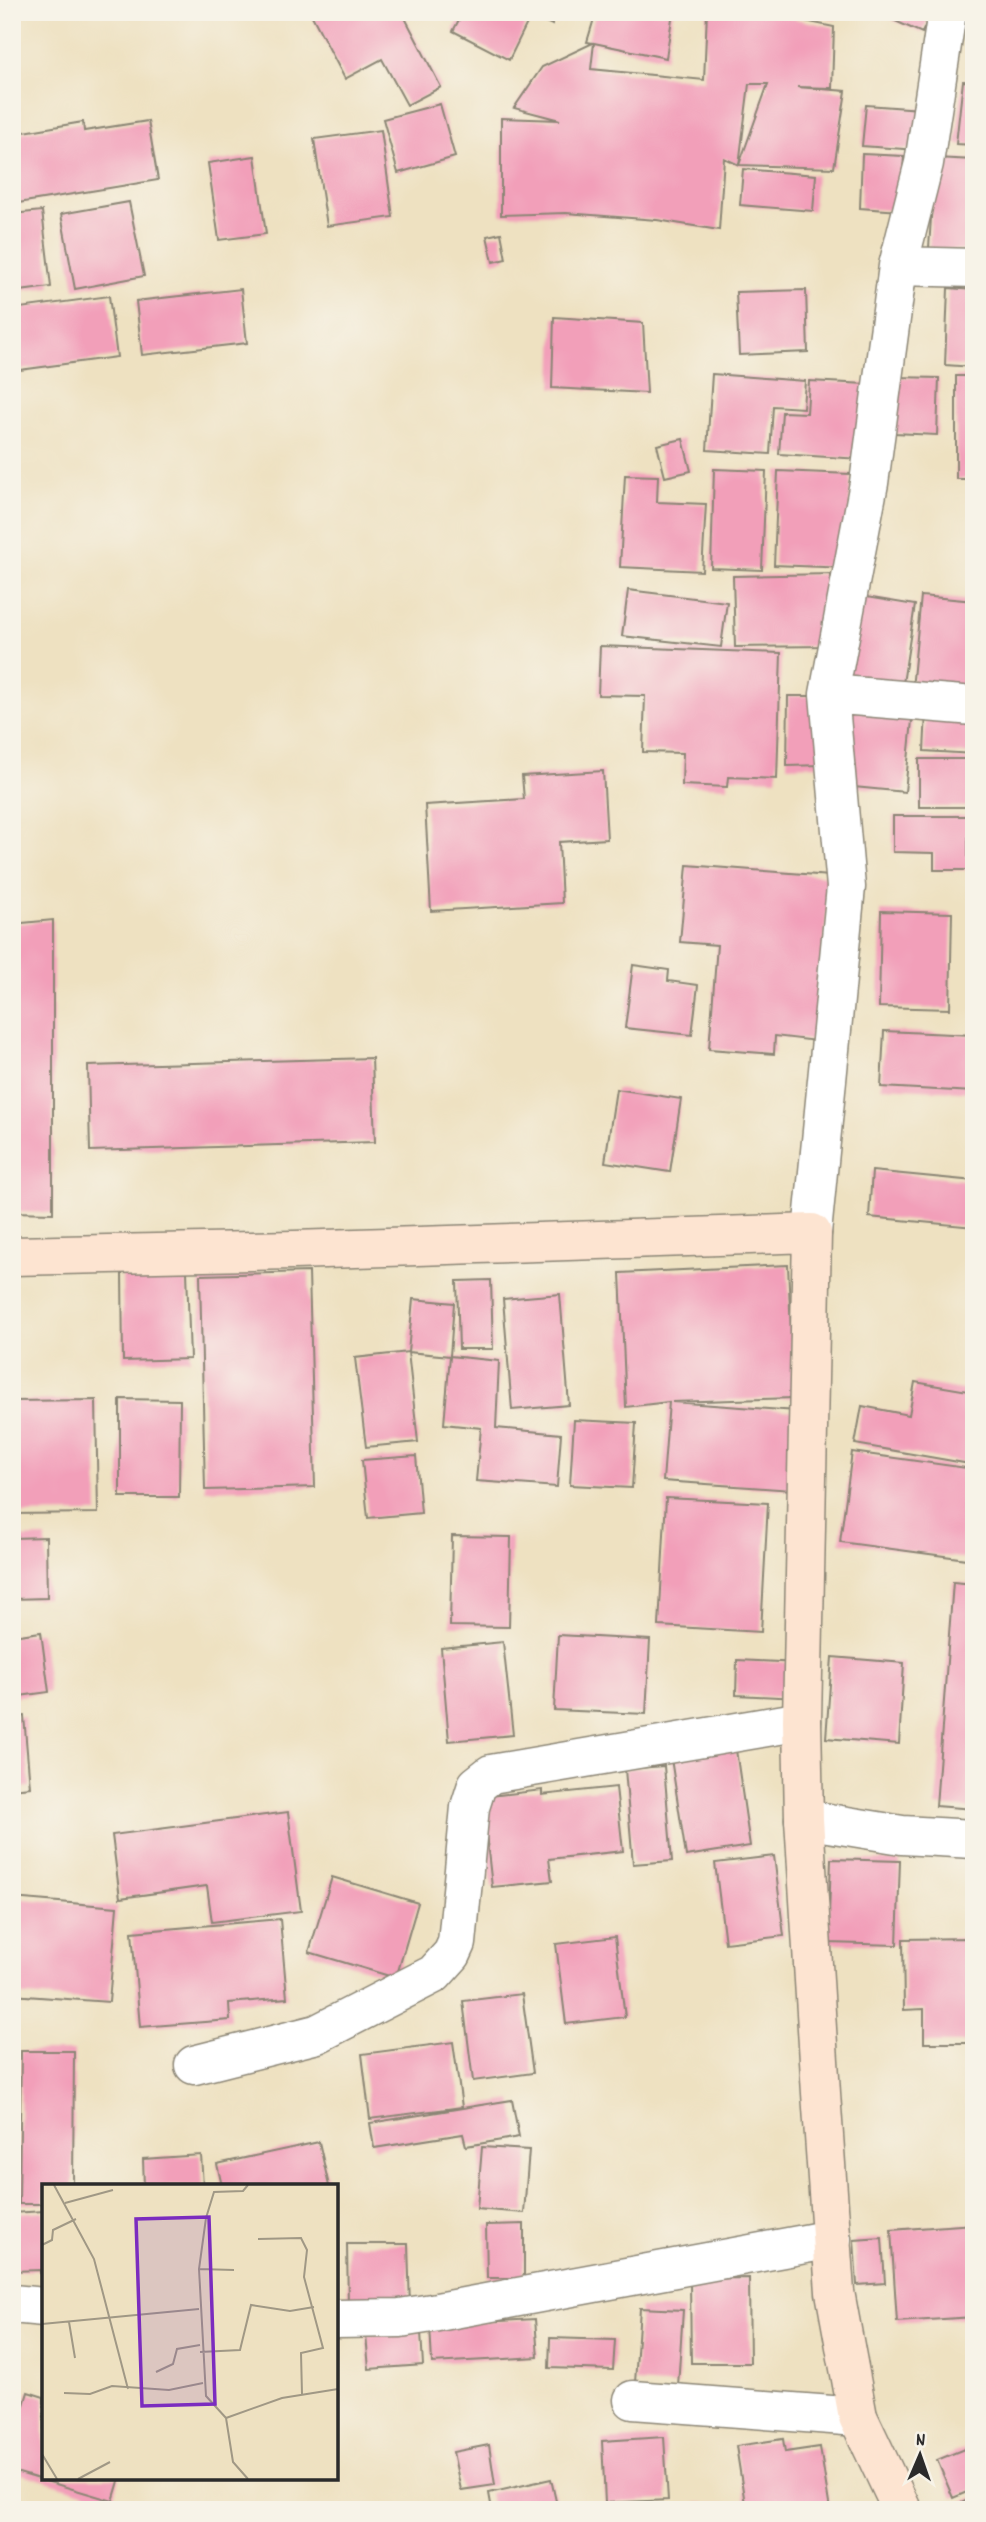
<svg xmlns="http://www.w3.org/2000/svg" width="986" height="2522" font-family="Dekko,sans-serif">
	<style>
		.building { fill: #f29fb9; fill-rule: evenodd }
		.lines { fill: none; stroke-linecap: round; stroke-linejoin: round }
		.street-casing { stroke: #8c8676; stroke-width: 41 }
		.secondary-casing { stroke: #8c8676; stroke-width: 41 }
		.street { stroke: #fff; stroke-width: 38 }
		.secondary { stroke: #fde4d1; stroke-width: 38 }
		.inset-road { fill: none; stroke: #a09885; stroke-width: 2 }
		.view { fill: #7b2cbf; fill-opacity: 0.15; stroke: #7b2cbf; stroke-width: 3.5 }
		.inset-edge { fill: none; stroke: #2b2b2b; stroke-width: 3.5 }
	</style>
	<rect width="100%" height="100%" fill="#f7f3e8"/>
	<filter id="ink" filterUnits="userSpaceOnUse"><feTurbulence type="fractalNoise" baseFrequency=".0143" numOctaves="2"/><feDisplacementMap in="SourceGraphic" scale="14" xChannelSelector="R" yChannelSelector="G"/><feConvolveMatrix kernelMatrix="1 2 1 2 8 2 1 2 1" color-interpolation-filters="sRGB"/></filter>
	<filter id="wash" filterUnits="userSpaceOnUse"><feTurbulence type="fractalNoise" baseFrequency=".00686" numOctaves="4" result="noise"/><feDisplacementMap in="SourceGraphic" scale="28" xChannelSelector="R" yChannelSelector="G"/><feGaussianBlur stdDeviation="1.57" result="paint"/><feColorMatrix in="noise" values="0 0 0 0 0 0 0 0 0 0 0 0 0 0 0 0 0 1.4 0 .05"/><feComposite in="paint" operator="in"/></filter>
	<g filter="url(#wash)">
		<rect width="100%" height="100%" fill="#eee1c1"/>
		<g id="blocks">
			<path class="building" d="M310,12H402L441,87L407,105L382,59L345,79Z
				M463,12H552V25L531,15L509,60L453,31Z
				M596,12H673L666,58L594,43L591,69L704,80L707,12H762L834,27L832,88L797,87L846,91L834,168L739,165L724,158L719,230L657,220L566,213L501,215V118L560,120L514,108L542,67L593,43L587,42ZM749,84H768L739,165Z
				M814,12H838L836,20Z
				M875,12H931L922,33Z
				M963,81L974,82V145L956,144Z
				M440,104L455,157L398,173L383,119Z
				M866,105L921,109L918,150L862,146Z
				M148,121L158,180L12,204V134L83,122L84,131Z
				M381,130L393,217L327,226L314,139Z
				M862,154L904,156L900,211L860,208Z
				M255,156L266,234L219,240L208,163Z
				M935,158L974,160V251L929,248Z
				M743,169L816,175L813,211L740,205Z
				M129,202L144,276L75,289L61,214Z
				M42,211L51,287L12,292V214Z
				M501,233L506,259L493,262L487,236Z
				M948,288L974,290V367L945,365Z
				M241,289L247,343L142,355L136,301Z
				M806,290L808,352L739,355L736,292Z
				M109,296L117,357L12,371V309Z
				M554,317L643,323L647,393L552,388Z
				M712,374L805,381L803,408L773,406L770,454L707,450Z
				M956,376H974V479H956Z
				M896,377L939,378L937,435L894,433Z
				M809,381L866,384L861,459L779,454L782,412L807,413Z
				M683,439L691,471L665,477L657,445Z
				M714,469L766,471L762,570L711,568Z
				M778,471L851,474L848,568L774,565Z
				M625,475L658,476L657,502L706,504L702,571L620,567Z
				M831,574L832,646L735,647L733,576Z
				M628,590L727,602L721,647L622,636Z
				M854,595L915,605L902,690L841,680Z
				M921,596L974,601V695L912,689Z
				M600,646L781,653L777,779L728,777L727,787L682,785L683,753L643,752L645,696L598,695Z
				M788,696H822V765L787,766Z
				M848,708L913,710L905,792L844,786Z
				M926,712L974,715V754L924,751Z
				M919,759H974V807H919Z
				M603,771L607,839L559,842L562,903L431,911L425,805L524,799L522,776Z
				M893,816H968V870H934V853L893,852Z
				M687,865L830,876L816,1041L775,1036L774,1054L709,1049L717,945L680,942Z
				M881,911L952,913L950,1009L879,1007Z
				M53,920V1213L12,1212V924Z
				M633,965L669,970L668,981L698,985L692,1035L625,1028Z
				M884,1031L974,1035V1092L881,1087Z
				M372,1058L375,1142L90,1151L88,1066Z
				M616,1089L681,1099L670,1172L605,1162Z
				M872,1171L974,1181V1227L869,1217Z
				M788,1265L794,1398L672,1402L797,1411L792,1490L663,1481L669,1402L626,1407L620,1273Z
				M187,1271L190,1359L123,1361L122,1272Z
				M309,1272L315,1487L205,1490L200,1275Z
				M491,1280L493,1349H459L457,1281Z
				M560,1294L569,1405L512,1410L503,1299Z
				M413,1299L454,1303L450,1356L499,1361L496,1428L561,1434L557,1487L476,1481L481,1428L444,1424L450,1356L408,1352Z
				M408,1352L418,1442L366,1447L355,1358Z
				M915,1382L974,1392V1441L970,1464L855,1444L862,1406L909,1415Z
				M120,1399L180,1400L179,1497H120Z
				M96,1400L98,1513L12,1514V1401Z
				M574,1420L636,1423L632,1488L570,1485Z
				M852,1452L974,1469V1560L840,1542Z
				M416,1456L421,1513L368,1518L362,1460Z
				M666,1498L768,1503L761,1632L659,1626Z
				M452,1536L511,1537L509,1627L450,1626Z
				M46,1537L47,1598L12,1599V1538Z
				M953,1582L974,1584V1809L936,1806Z
				M41,1632L49,1692L12,1697V1636Z
				M558,1635L650,1640L646,1714L554,1710Z
				M503,1642L513,1735L449,1741L441,1648Z
				M832,1657L904,1663L899,1744L826,1738Z
				M737,1660L799,1663L798,1698L736,1695Z
				M24,1716L30,1787L12,1789V1717Z
				M735,1743L750,1846L686,1856L670,1752Z
				M664,1766L672,1861L633,1864L625,1769Z
				M616,1787L623,1851L549,1859L552,1881L492,1887L482,1797L542,1790V1795Z
				M288,1812L301,1911L212,1922L207,1886L120,1898L112,1835Z
				M774,1856L784,1936L725,1943L715,1863Z
				M831,1859L900,1861L897,1945L828,1943Z
				M332,1877L418,1903L396,1978L309,1952Z
				M12,1898L117,1907L109,2002L12,1995Z
				M280,1919L287,1998L229,2003L230,2020L140,2027L132,1932Z
				M615,1937L625,2017L566,2024L556,1944Z
				M970,1938V1960H974V2043H924V2009L904,2010L903,1939Z
				M522,1994L533,2073L473,2081L463,2001Z
				M453,2042L462,2107L370,2119L362,2054Z
				M21,2051H74L73,2186H44V2204H19Z
				M512,2100L519,2137L466,2146L463,2134L374,2148L370,2123Z
				M319,2142L329,2186H222L217,2164Z
				M482,2147L529,2150L524,2213L477,2209Z
				M201,2155L203,2186H144L143,2159Z
				M44,2211V2295H42L40,2270L12,2271V2213Z
				M524,2224V2278H487L486,2225Z
				M974,2224V2317L897,2322L891,2230Z
				M882,2238L885,2283L857,2285L854,2240Z
				M347,2244H408L410,2307H348Z
				M749,2278L750,2363H691L690,2279Z
				M640,2308L683,2310L678,2386L635,2383Z
				M535,2319L538,2357L432,2363L430,2325Z
				M421,2332L423,2365L369,2369L366,2335Z
				M550,2338L615,2340L613,2370L549,2368Z
				M28,2392L44,2397V2478H120L113,2501L12,2471V2444Z
				M664,2437L668,2500L605,2503L602,2441Z
				M783,2439L785,2452L820,2447L830,2510H746L736,2446Z
				M489,2445L495,2485L461,2490L453,2452Z
				M974,2445V2489L953,2498L937,2460Z
				M551,2479L558,2510H492L489,2493Z
				M974,2497V2510H946Z
				M696,2503H732V2510H696Z"/>
		</g>
	</g>
	<g filter="url(#ink)">
		<use href="#blocks" fill-opacity="0" stroke="#8c8676" stroke-width="2"/>
		<g class="lines">
			<g class="street-casing">
				<path id="street" d="M898,266L974,268
					M829,694L974,706
					M812,1233L846,887L829,694L869,483L898,266L924,163L947,12
					M804,1819L902,1835L974,1839
					M194,2065L317,2034L434,1974L452,1954L457,1943L470,1807L477,1785L491,1774L802,1721
					M12,2304L44,2307
					M336,2319L400,2318L432,2313L832,2239
					M633,2400L858,2417"/>
			</g>
			<g class="secondary-casing">
				<path id="secondary" d="M12,1256L294,1250L812,1233L802,1721L804,1819L821,2093L835,2292L858,2417L902,2510"/>
			</g>
			<use href="#street" class="street"/>
			<use href="#secondary" class="secondary"/>
		</g>
	</g>
	<g transform="translate(42 2184)">
		<rect width="296" height="296" fill="#eee1c1"/>
		<path class="inset-road" d="M12,1L52,75L86,205M206,1L201,7L172,8L164,34L157,85L164,212L184,234L240,214L296,205M23,19L71,6M216,55L259,54L265,66L262,93L281,164L259,169L260,210M0,61L10,56L11,46L34,35M157,85L192,86M27,138L33,174M0,140L157,125M158,168L198,166L209,121L248,127L272,123M114,188L131,180L135,165L158,161M22,209L48,210L70,202L127,206L161,199M184,234L191,278L206,295M0,270L15,295M36,295L68,278"/>
		<path class="view" d="M167,33L173,220L100,222L94,35Z"/>
		<rect width="296" height="296" class="inset-edge"/>
	</g>
	<rect width="986" height="2522" fill="none" stroke="#f7f3e8" stroke-width="42"/>
	<g transform="translate(920 2455) rotate(2)" stroke="#f7f3e8" stroke-width="5" paint-order="stroke">
	<path d="M0-5L12 26L0 18L-12 26Z" fill="#2b2b2b"/>
	<text y="-10" font-size="19" font-weight="bold" text-anchor="middle" fill="#2b2b2b">N</text>
	</g>
</svg>
